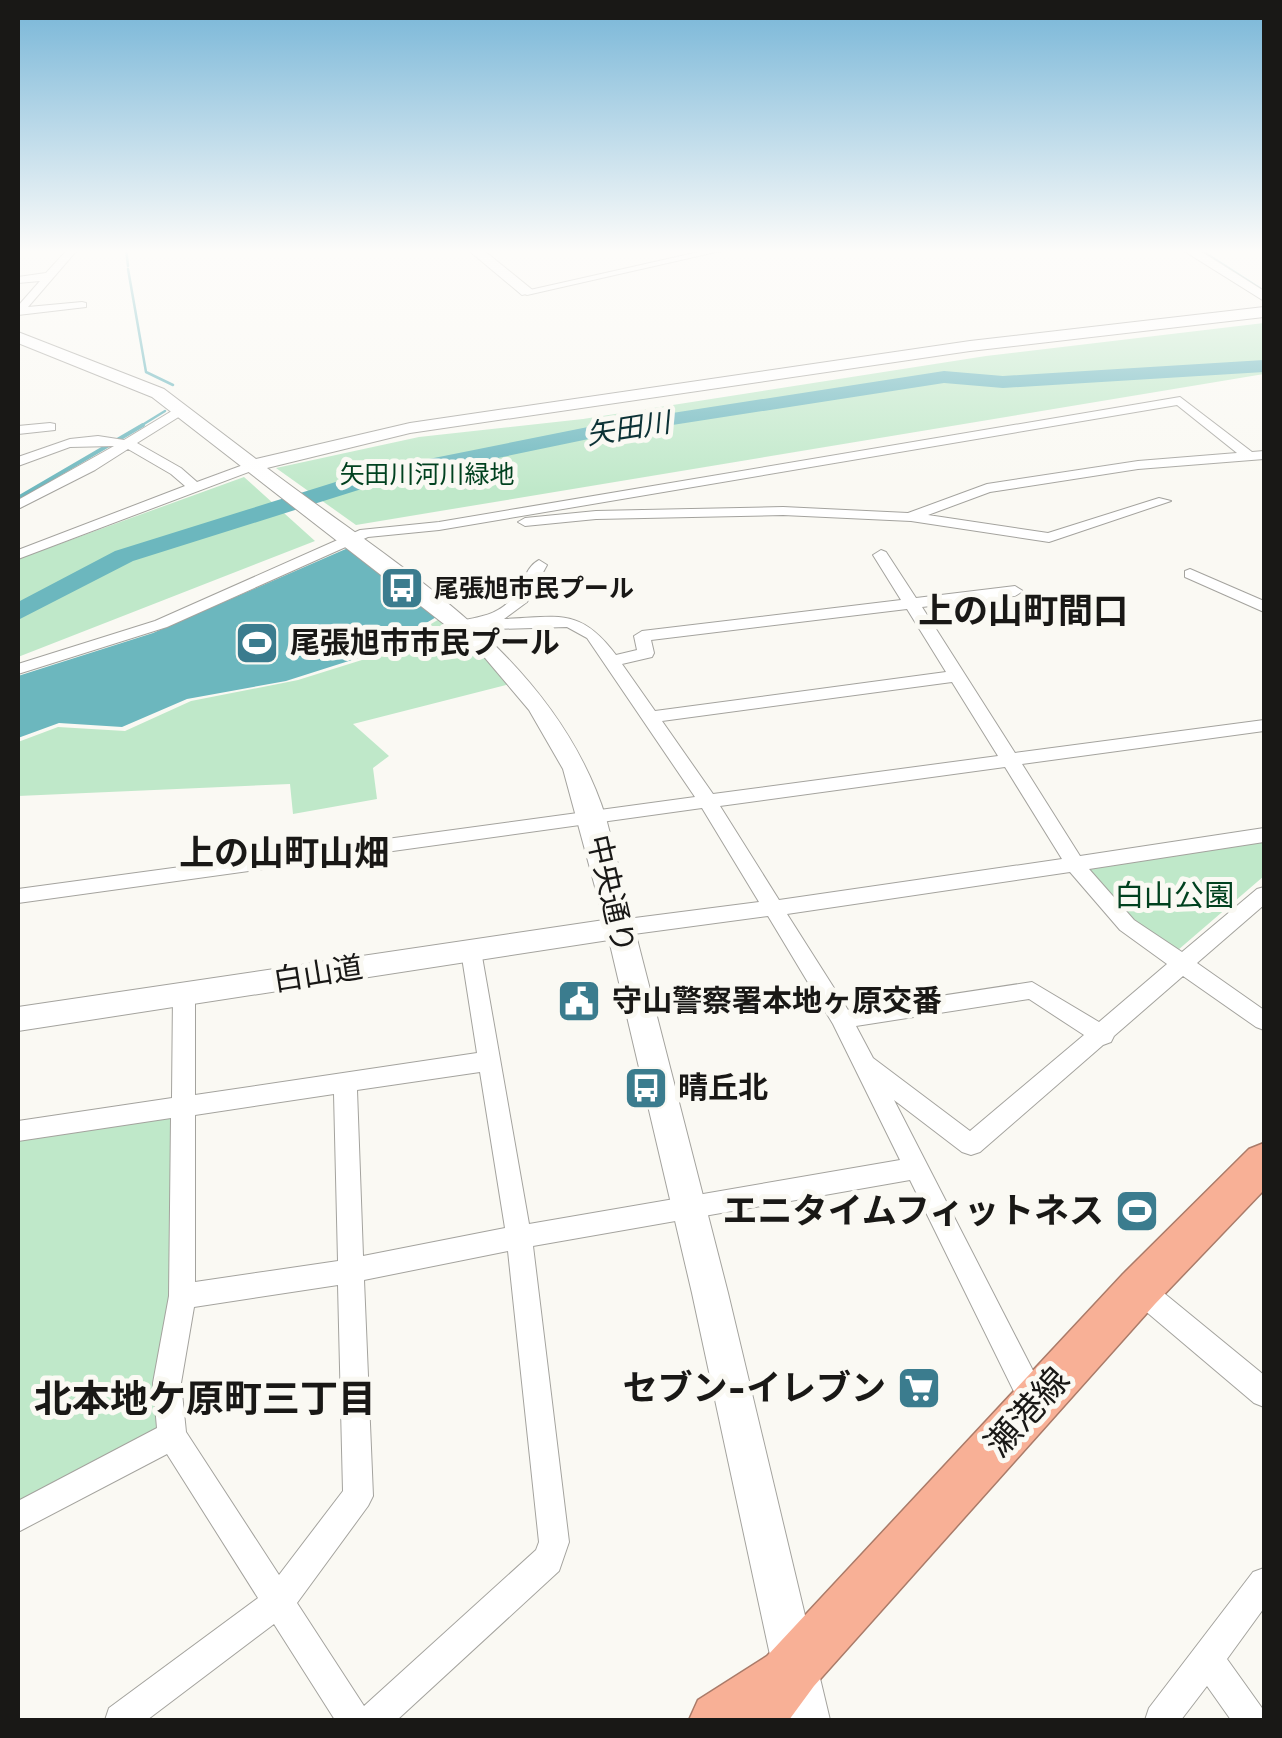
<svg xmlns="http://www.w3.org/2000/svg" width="1282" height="1738" font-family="'Work Sans','Noto Sans JP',sans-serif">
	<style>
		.green { fill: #bfe8c9 }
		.water { fill: #6cb7be }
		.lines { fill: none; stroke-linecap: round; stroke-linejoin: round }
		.stream-far1 { stroke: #6cb7be; stroke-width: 2.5 }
		.stream { stroke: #6cb7be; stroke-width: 4 }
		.river { fill: #6cb7be; fill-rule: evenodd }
		.street-casing { stroke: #a4a39e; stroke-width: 2 }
		.secondary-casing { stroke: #a4a39e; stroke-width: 2 }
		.highway-casing { stroke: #aa7b69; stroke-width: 3 }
		.street { fill: #fff; fill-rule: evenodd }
		.secondary { fill: #fff; fill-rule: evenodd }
		.highway { fill: #f8b096; fill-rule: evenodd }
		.labels { text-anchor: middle; stroke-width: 10; stroke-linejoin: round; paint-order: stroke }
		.far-park-label { font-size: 25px; fill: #01411f; stroke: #faf9f3 }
		.far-poi-label { font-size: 25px; font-weight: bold; fill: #191816; stroke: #faf9f3; text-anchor: start }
		.far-water-label { font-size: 28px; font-style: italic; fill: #0c3236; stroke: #faf9f3 }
		.poi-label { font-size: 30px; font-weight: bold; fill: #191816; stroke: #faf9f3; text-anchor: start }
		.street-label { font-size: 30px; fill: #191816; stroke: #faf9f3 }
		.park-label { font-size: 30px; fill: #01411f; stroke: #faf9f3 }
		.quarter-label { font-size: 35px; font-weight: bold; fill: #191816; stroke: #faf9f3 }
		.near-poi-label { font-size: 35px; font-weight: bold; fill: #191816; stroke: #faf9f3; text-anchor: end }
		.near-street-label { font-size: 35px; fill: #191816; stroke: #faf9f3 }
		.near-neighbourhood-label { font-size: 38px; font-weight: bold; fill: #191816; stroke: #faf9f3 }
	</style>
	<rect width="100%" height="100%" fill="#faf9f3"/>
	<path class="green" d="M1264,323V374L356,525L276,468L419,437L583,419L986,356Z
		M244,477L315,541L18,657V559Z
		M441,618L514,683L353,724L389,756L373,768L377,799L293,814L290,784L18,796V742L58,727L125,731L191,701L298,680L381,654Z
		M1264,840V876L1178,950L1133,921L1081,868Z
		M184,1106L172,1436L18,1517V1131Z"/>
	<path class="water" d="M348,548L438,616L377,652L286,681L187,699L122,727L59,723L18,738V676L153,633Z"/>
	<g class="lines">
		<path class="stream-far1" d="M126,249L128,266
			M1199,249L1264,291
			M128,269L146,372L173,385
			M139,427L165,411"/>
		<path class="stream" d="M18,498L143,425"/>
		<path class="river" d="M1264,360V372L1003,388L944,383L608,435L387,481L133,561L18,620V602L115,551L374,470L608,423L944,371L1003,376Z"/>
		<g class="street-casing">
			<path id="street" d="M68,249H78L28,307L82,302L86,303V307L18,315V306L40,281L18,283V277L46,273Z
				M712,249H729L527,295L521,292Z
				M1180,397L1252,452L1264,451V459L1138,469L990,492L928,515L1048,533L1159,498L1171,501L1049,542L911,521L783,515L596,519L525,526L518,522L525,518L596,511L783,507L908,513L987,484L1138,461L1237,453L1177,405L439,530L368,537L167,627L18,674V664L155,621L360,530L439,522Z
				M180,406L185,407V413L137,443L181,468L197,482L254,461L261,465L259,468L18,559V550L185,486L171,474L128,449L95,470L18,509V500L114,446L70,447L18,466V457L70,439L98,436L124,440Z
				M50,423L55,424V430L18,434V426Z
				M881,550L886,552L916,598L1015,586L1023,591L1015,596L922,607L1015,753L1264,720V731L1022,764L1080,856L1264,828V842L1089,869L1134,920L1182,952L1257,889L1264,887V905L1197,963L1264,1010V1030L1256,1027L1183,976L1114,1036L1111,1042L1103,1045L980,1152L971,1155L962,1152L894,1100L1044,1392L1048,1402L1044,1412L1034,1416L1024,1412L910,1180L533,1246L569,1542L559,1571L397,1720H335L274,1624L147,1720H105L109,1708L258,1598L167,1454L18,1532V1501L157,1428L153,1383L169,1296L171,1118L18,1141V1121L172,1098L173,994L176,988H192L195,994V1095L477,1053L461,951L464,945H480L529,1224L900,1160L833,1024L768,916L619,936L612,933L609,928L612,923L619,920L759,902L702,808L18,903V889L695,797L587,638L567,627L460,630L452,625L454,622C479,617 501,616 517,592C524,581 527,566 539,560L547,565L527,602L504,619C559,617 580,607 616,655L637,650L634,636L642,631L901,600L873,555ZM907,609L946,672L655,711L622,664L652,657L654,653L651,640ZM952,682L998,756L713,794L662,721ZM1005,767L1062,859L779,900L720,806ZM1070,872L1120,930L1167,964L1099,1022L1032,982L848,1010L787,914ZM1029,999L1084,1035L970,1131L873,1058L856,1026ZM480,1072L505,1228L363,1256L357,1090ZM334,1094L338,1261L195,1282V1115ZM508,1251L539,1542L536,1550L364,1706L297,1603L368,1506L373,1496L364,1280ZM338,1285L343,1491L279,1575L186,1432L181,1383L194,1307Z
				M1190,569L1264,601V612L1185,577V571Z
				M1139,1277L1148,1280L1264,1375V1407L1254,1403L1130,1298L1126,1289L1130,1280Z
				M1264,1568V1608L1227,1659L1262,1708L1264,1720H1231L1207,1686L1181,1720H1145L1149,1708L1253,1572Z"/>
		</g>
		<g class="secondary-casing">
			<path id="secondary" d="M467,249H482L535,292L522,295Z
				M1181,249H1197L1264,291V301Z
				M1264,307V317L970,351L410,433L267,468C397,567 554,653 606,818L728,1293L830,1720H784L692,1293L609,940L18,1031V1007L604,920L563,769L529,710L480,652L152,397L18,343V332L164,389L256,459L410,423L970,341Z"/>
		</g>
		<g class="highway-casing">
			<path id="highway" d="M1264,1143V1190L1155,1304L814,1686L789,1720H689L698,1700L767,1656L1123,1274L1249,1149Z"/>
		</g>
		<use href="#street" class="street"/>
		<use href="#secondary" class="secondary"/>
		<use href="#highway" class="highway"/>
	</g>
	<linearGradient id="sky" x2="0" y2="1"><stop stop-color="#76b5d7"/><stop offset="0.51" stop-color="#fdfcfa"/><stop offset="1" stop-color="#fdfcfa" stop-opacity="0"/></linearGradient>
	<rect width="1282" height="492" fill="url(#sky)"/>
	<defs>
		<g id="bus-square" transform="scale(2.25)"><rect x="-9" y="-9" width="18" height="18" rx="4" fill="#3b7c8e" stroke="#faf9f3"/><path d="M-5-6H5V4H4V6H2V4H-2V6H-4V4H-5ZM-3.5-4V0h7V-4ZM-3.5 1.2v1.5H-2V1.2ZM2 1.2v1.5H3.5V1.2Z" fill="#fff"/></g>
		<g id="stadium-square" transform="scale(2.25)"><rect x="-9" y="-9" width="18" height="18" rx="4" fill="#3b7c8e" stroke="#faf9f3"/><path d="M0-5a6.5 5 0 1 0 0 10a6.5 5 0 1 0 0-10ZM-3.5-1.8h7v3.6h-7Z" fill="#fff"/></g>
		<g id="civic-square" transform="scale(2.25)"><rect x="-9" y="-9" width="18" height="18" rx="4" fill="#3b7c8e" stroke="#faf9f3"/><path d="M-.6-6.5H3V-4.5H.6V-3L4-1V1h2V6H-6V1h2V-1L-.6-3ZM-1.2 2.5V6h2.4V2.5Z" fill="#fff"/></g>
		<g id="supermarket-square" transform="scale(2.25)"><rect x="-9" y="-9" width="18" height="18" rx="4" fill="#3b7c8e" stroke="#faf9f3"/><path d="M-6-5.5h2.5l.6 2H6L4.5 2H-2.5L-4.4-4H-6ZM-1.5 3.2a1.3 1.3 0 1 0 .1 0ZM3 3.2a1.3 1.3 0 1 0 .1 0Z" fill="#fff"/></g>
	</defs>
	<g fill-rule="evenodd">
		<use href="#bus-square" x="402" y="588"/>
		<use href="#stadium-square" x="257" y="643"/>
		<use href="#civic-square" x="579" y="1001"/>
		<use href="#bus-square" x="646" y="1088"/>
		<use href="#stadium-square" x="1137" y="1211"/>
		<use href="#supermarket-square" x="919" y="1388"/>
	</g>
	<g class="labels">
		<g class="far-park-label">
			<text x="427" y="483">矢田川河川緑地</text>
		</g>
		<g class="far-poi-label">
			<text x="434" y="597">尾張旭市民プール</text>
		</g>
		<g class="far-water-label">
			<text transform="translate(628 428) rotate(-9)" y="10">矢田川</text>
		</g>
		<g class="poi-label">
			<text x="290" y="653">尾張旭市市民プール</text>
			<text x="612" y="1011">守山警察署本地ヶ原交番</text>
			<text x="678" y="1098">晴丘北</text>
		</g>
		<g class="street-label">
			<text transform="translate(611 894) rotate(77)" y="10">中央通り</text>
			<text transform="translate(318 974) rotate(-9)" y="10">白山道</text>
		</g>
		<g class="park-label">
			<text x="1174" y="906">白山公園</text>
		</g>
		<g class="quarter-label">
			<text x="1023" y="623">上の山町間口</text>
			<text x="284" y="865">上の山町山畑</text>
		</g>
		<g class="near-poi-label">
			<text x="1104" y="1223">エニタイムフィットネス</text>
			<text x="886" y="1400">セブン-イレブン</text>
		</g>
		<g class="near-street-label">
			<text transform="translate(1027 1412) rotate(-48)" y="12">瀬港線</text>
		</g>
		<g class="near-neighbourhood-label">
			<text x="205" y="1412">北本地ケ原町三丁目</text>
		</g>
	</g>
	<rect width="1282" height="1738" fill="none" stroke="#191816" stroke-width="40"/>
</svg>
